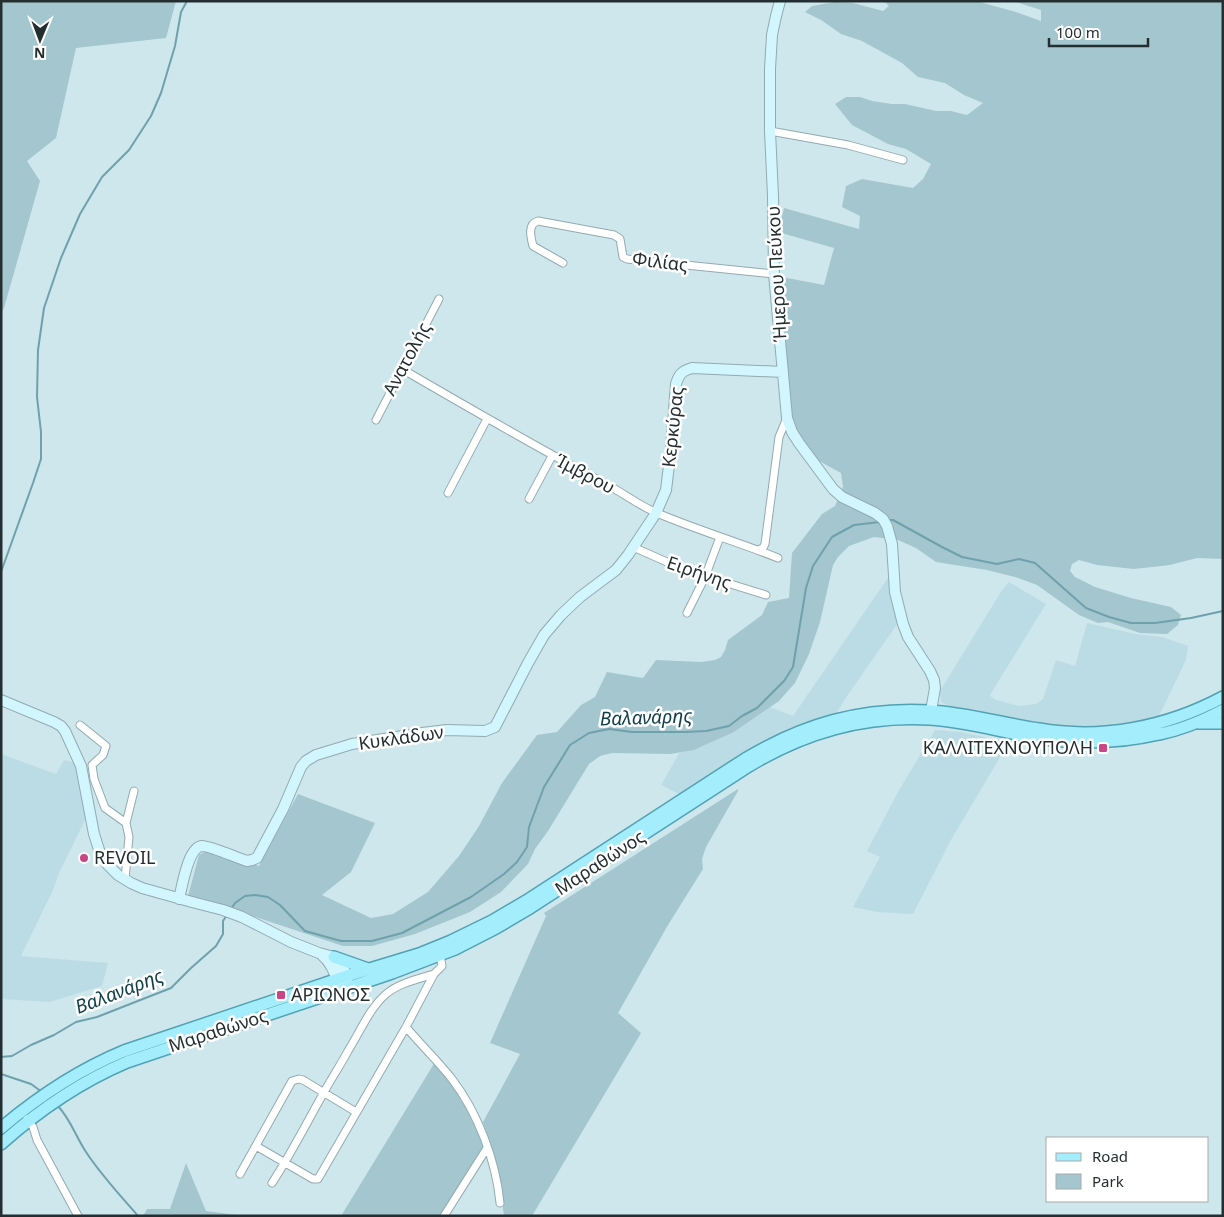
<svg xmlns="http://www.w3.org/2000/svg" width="1224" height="1217" font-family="'Noto Sans',sans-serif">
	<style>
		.built { fill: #bbdce4 }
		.green { fill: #a4c6ce }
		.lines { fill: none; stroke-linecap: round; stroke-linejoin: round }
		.stream { stroke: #6fa1ad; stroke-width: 2 }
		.street-casing { stroke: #92aab0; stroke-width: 9 }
		.secondary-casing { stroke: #92aab0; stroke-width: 12 }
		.primary-casing { stroke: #50a2b4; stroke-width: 14 }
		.street { stroke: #fff; stroke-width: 7 }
		.secondary { stroke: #d2f6fe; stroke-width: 10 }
		.primary { stroke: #a4edfd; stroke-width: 11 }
		.poi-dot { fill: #ca4586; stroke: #fff; stroke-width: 2 }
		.labels { text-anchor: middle; stroke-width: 5; stroke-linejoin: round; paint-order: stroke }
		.street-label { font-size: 18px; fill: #242e30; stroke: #fff }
		.poi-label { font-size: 18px; fill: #242e30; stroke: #fff; text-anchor: start }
		.water-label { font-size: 19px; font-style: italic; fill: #0f3f48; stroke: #fff }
	</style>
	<rect width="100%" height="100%" fill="#cee7ed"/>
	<path class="built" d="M892,572L900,620L845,699L834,717L683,796L661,785L680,752L694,750L734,732L770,707L793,716Z
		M1009,582L1046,604L990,695L991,697L996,700L1019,706L1036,704L1043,699L1056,660L1075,666L1087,623L1136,634L1162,637L1188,646L1186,660L1158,718L1130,724L1113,726L1093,727L1069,726L1045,724L980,713V710L952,707L941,702L940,691L1002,590Z
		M935,730L960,732L1009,742L951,840L913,914L877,912L853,907L880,857L867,851L898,792Z
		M1,754L56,774L64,760L76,763L87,816L59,873L53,890L21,956L108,963L102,986L50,1002L1,999Z"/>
	<path class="green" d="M1,1H176L166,38L76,48L56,138L27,161L40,181L4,308L1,313Z
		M884,1H976L1016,12L1041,21V10L1013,1H1223V559L1197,558L1170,565L1134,569L1097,565L1079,560L1072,564L1070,571L1075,577L1095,587L1131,598L1171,607L1181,615L1178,625L1167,634L1140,633L1108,622L1098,623L1079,615L1037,585L1015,577L987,570L936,562L916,548L898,540L874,537L849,546L838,557L833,565L820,622L809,654L795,683L779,701L734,732L694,750L670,754L612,753L600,756L589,764L548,831L535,849L528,864L501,892L470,912L415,934L372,946H343L222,906L188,896L199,855L205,852H213L259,866L298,794L375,823L351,872L322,895L371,918L393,914L428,892L459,856L479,826L502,783L537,735L557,732L581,705L595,697L607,672L643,678L656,660L702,662L715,660L721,657L725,650L728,640L762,615L768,602L789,598L792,553L822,514L835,506L843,487L841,473L819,461L803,443L792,421L779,316L782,277L824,285L834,248L778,232L784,208L859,229L860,216L842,207L846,186L862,179L913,188L923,179L931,164L906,149L888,144L852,125L835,104L846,97H860L872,101L892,104H905L936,111H951L967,115L983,103L964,95L945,83L918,77L902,63L862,41L841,34L821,20L805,12L812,6L835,2L853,3L883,11L889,6Z
		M738,789V791L706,847L702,859L703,869L668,925L618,1013L641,1033L532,1216H504L498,1171L492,1149L483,1122L520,1054L490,1043L546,916L544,913Z
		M435,1062L449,1078L476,1121L485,1148L442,1216H341Z
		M186,1163L206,1211L244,1216H143L147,1209H170Z"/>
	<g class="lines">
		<path class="stream" d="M888,520H893L942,547L962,557L997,564L1019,559L1035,563L1086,608L1109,617L1131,623H1155L1191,618L1223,611
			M1,572L33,483L41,459V432L37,397L38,350L44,308L61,258L80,214L102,177L129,150L151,116L161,93L175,46L181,12L187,1
			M231,909L235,903L245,896L255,895L268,897L280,905L305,931L341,941H372L402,933L471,897L504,874L517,862L527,847L529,827L544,787L570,745L589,733L609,729L632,732H685L706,731L729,726L742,716L757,708L784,681L793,667L806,588L813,566L832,537L854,525L880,522
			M1,1057L12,1056L31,1045L54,1035L76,1022L97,1017L171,988L191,968L216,946L223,934V921L227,915
			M1,1074L31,1084L42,1092
			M57,1105C70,1118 76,1137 86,1152C101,1175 120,1195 138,1216"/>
		<g class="street-casing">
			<path id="street" d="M770,131L848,145L903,160
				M563,263L533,246C531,238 527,224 538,221L614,235L620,239L623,257L627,259L774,274
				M402,369C469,408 536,447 604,483C622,492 638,505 657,513C697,530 738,542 778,558
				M376,420L439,299
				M448,493L487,419
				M529,499L552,456
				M633,547L685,570L766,595
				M758,550L763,548L765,544L779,437L787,418
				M687,613L705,577L720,537
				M80,725L106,746L103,755L92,765L94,779L105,808L126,823L129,837L125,879
				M126,823L134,791
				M406,1027C421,1045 438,1061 452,1079C478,1113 496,1161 500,1203
				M27,1119L33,1127L37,1140L78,1216
				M256,1146L313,1179H318L406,1027L434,974L442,966L440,955
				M240,1174L292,1081L299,1079L303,1080L356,1112
				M272,1183C291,1154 306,1124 323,1094C331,1079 340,1066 348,1051C360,1032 369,1009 386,994C399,983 418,979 434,974
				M444,1216L487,1148"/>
		</g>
		<g class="secondary-casing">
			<path id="secondary" d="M780,1L776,16L772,35L770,69V131L773,196L774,274L787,418L792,432L799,443L833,489L842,497L875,513L883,519L887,526L892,544L895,592L903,624L908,637L930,671L934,680L935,688L931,711
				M1,700L54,722L61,726L65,731L81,766L94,834L100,853L107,864L118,875L131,883L142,888L192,902L223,910L242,917L291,942L319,953L334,957L344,969L348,984
				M179,899C182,887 188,847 202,846C211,846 237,858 247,861L252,860L257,858L283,809L301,767L306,761L316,755L352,744L422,733L447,730L485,731L495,727L528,663L544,635L561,615L580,597L616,570L628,555L656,513L666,490L671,449L676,384C679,374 682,371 692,368L783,372
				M322,955C332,963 336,975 339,987"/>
		</g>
		<g class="primary-casing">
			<path id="primary" d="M1199,723H1223
				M334,957L368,969
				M1,1128C39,1096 78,1070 124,1051L353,974L419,954L451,941L492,921L526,901L745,759C804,724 862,707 930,711C967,713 1003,724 1039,729C1102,740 1167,727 1223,697
				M1,1144C39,1110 80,1082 127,1062L392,973L455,949L496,928L530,908L749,766C805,732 865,715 930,719C966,721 1002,732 1038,738C1077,744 1120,743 1159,734C1180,730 1204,720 1223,710"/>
		</g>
		<use href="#street" class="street"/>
		<use href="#secondary" class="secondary"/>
		<use href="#primary" class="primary"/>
	</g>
	<g class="poi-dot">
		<rect x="1098" y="743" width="10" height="10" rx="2.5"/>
		<circle cx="84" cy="858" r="5"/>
		<rect x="276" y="990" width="10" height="10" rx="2.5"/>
	</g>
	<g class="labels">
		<g class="street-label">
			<text transform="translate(660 262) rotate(7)" y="6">Φιλίας</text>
			<text transform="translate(777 274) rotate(-93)" y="6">Ήμερου Πεύκου</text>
			<text transform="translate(407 359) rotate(-62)" y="6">Ανατολής</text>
			<text transform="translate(673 427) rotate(-84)" y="6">Κερκύρας</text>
			<text transform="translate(585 474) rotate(28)" y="6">Ίμβρου</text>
			<text transform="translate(699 573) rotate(19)" y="6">Ειρήνης</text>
			<text transform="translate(401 738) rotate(-8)" y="6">Κυκλάδων</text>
			<text transform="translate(600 863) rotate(-33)" y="6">Μαραθώνος</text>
			<text transform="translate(218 1031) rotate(-18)" y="6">Μαραθώνος</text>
		</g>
		<g class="poi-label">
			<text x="1093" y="754" text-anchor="end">ΚΑΛΛΙΤΕΧΝΟΥΠΟΛΗ</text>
			<text x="94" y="864">REVOIL</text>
			<text x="291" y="1001">ΑΡΙΩΝΟΣ</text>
		</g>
		<g class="water-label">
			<text transform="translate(646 717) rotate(-2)" y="7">Βαλανάρης</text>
			<text transform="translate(119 991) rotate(-21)" y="7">Βαλανάρης</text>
		</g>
	</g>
	<rect width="1224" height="1217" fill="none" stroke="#242e30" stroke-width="5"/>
	<rect x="1046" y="1137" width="162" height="65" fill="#ffffff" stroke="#a7abac"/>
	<rect x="1056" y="1153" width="25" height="8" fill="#a4edfd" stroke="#a7abac"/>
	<text x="1092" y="1162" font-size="15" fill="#242e30">Road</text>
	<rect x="1056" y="1174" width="25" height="15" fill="#a4c6ce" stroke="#a7abac"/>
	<text x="1092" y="1187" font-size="15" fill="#242e30">Park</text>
	<g transform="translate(40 40) rotate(181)" stroke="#ffffff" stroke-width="4" paint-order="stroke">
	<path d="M0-4L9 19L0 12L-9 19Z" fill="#242e30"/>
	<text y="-8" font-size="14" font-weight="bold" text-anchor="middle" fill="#242e30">N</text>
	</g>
	<path d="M1049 38v8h99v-8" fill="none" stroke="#242e30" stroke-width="2.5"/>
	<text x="1056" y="38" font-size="15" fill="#242e30" stroke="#ffffff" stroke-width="4" paint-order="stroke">100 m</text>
</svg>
